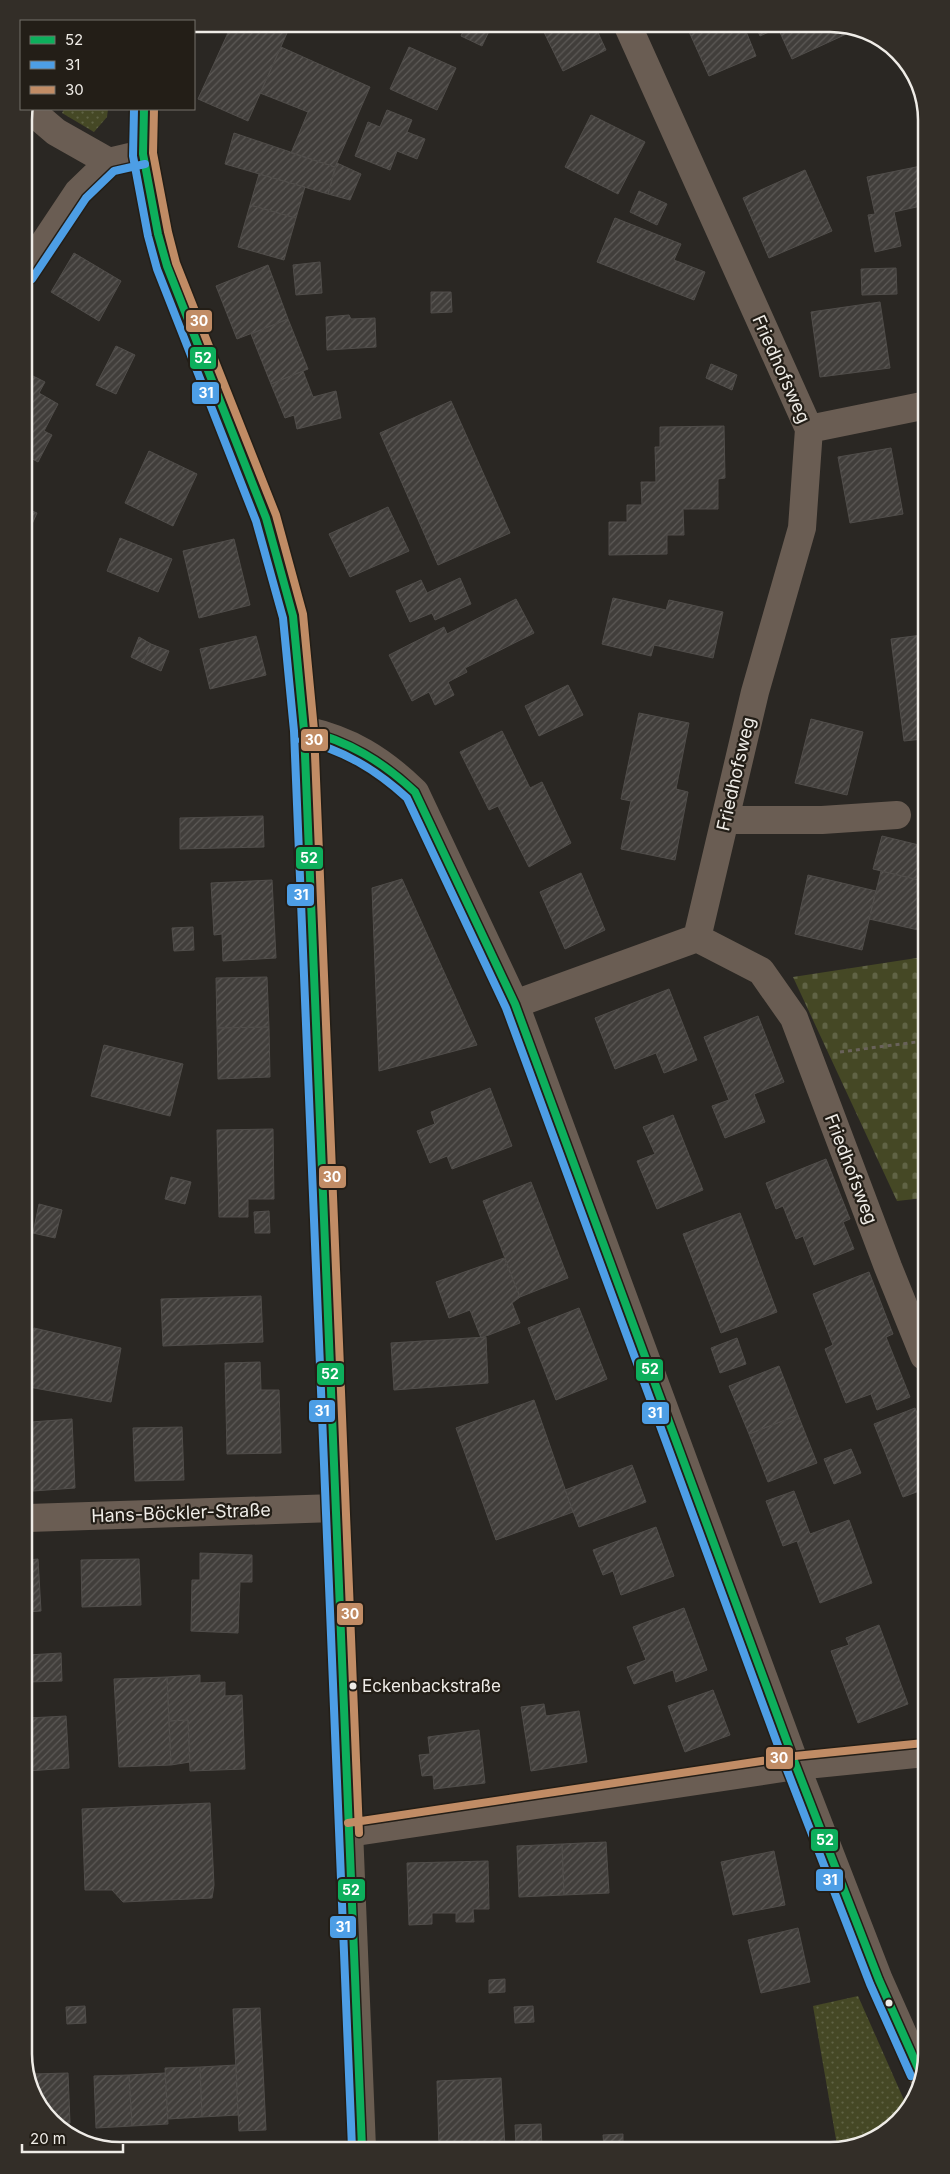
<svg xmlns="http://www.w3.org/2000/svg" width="950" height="2174" font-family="Inter,sans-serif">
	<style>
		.grass { fill: url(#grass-dots) }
		.cemetery { fill: url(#cemetery-stones) }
		.building { fill: url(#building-hatch); stroke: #504d4a }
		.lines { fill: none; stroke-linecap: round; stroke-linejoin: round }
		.path { stroke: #69625a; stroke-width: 3; stroke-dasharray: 4 4; stroke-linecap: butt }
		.minor { stroke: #6a5d53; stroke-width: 28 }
		.major { stroke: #6a5d51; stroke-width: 28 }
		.bus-1-casing { stroke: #231e17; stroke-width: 11 }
		.bus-2-casing { stroke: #231e17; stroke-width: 11 }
		.bus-3-casing { stroke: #231e17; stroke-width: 11 }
		.bus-1 { stroke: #0daf5c; stroke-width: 8 }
		.bus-2 { stroke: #4d9ee5; stroke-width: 8 }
		.bus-3 { stroke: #c18c65; stroke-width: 8 }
		.bus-dot { fill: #efece7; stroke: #231e17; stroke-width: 2 }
		.labels { text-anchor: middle; stroke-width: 4.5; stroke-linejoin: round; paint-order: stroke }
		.bus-label { font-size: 17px; fill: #efece7; stroke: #231e17; text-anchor: start }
		.street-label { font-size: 18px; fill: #efece7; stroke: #231e17 }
		.rim { fill: none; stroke: #efece7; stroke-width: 2.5 }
		.line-badge { stroke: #231e17; stroke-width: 2 }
		.badge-label { font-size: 14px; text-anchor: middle; font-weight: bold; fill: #fff }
	</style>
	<defs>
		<pattern id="grass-dots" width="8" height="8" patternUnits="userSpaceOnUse" patternTransform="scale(1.25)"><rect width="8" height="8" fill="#454825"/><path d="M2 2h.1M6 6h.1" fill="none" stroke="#606345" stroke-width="1.8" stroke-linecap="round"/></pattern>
		<pattern id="cemetery-stones" width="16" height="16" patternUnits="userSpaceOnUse" patternTransform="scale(1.25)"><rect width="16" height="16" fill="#454825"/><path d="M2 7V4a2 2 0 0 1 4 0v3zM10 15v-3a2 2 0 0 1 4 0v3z" fill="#606345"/></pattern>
		<pattern id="building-hatch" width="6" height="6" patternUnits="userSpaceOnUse" patternTransform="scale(1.25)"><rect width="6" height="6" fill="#413e3b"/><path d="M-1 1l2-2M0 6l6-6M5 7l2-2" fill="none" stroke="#5d5a57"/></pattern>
	</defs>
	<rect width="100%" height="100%" fill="#2a2723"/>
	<path class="grass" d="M64,109H108L107,117L94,132L62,113Z
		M858,1996L908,2109L861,2145H837L813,2006Z"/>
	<path class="cemetery" d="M923,957L924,1198L897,1201L793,977Z"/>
	<path class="building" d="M232,24H291L248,121L198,99Z
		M466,24H485L491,27L482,46L461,36Z
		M540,24H594L606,50L563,71Z
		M689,24H743L756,56L709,76L686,25Z
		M755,24H836L853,31L792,59L778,28L760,36Z
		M281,47L370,87L335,167L291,153L308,112L260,93Z
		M409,47L456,68L437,110L390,89Z
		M387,110L412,120L407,132L425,139L417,159L397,151L390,170L355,156L368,122L380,127Z
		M591,115L645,142L618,194L565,167Z
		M234,133L335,167L328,194L225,164Z
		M337,163L361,174L350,200L328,194Z
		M921,166V206L894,212L901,246L875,252L868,215L875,214L867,177Z
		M805,170L832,231L769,258L743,198Z
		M259,174L305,187L296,218L250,205Z
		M639,191L667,204L657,225L630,212Z
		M250,205L296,218L284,260L238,247Z
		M615,218L681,244L674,260L705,272L694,300L597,262Z
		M74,253L121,281L99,321L51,292Z
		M320,262L322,293L296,295L293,265Z
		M268,265L288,319L237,339L216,286Z
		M896,268L897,294L862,295L861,269Z
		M431,292H451L452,312L431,313Z
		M880,302L890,368L820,377L811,312Z
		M349,315L351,319L375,318L376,347L327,350L326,317Z
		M288,319L308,369L271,384L251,334Z
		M116,346L135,355L116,394L96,385Z
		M711,364L737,375L732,390L706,378Z
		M303,371L313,397L336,391L341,418L297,429L294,415L285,418L271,384Z
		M25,372L45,382L39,393L58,404L44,431L52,435L38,462L25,455Z
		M451,401L510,533L438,565L380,433Z
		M724,426L725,478L718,479V509H683L684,535H667V554L609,555V522H627V505H642L641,482H656L655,447H660V427Z
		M891,448L903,514L850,523L838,457Z
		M149,451L197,474L173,526L125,503Z
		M388,507L409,551L350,577L329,534Z
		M25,508L37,513L28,533L25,532Z
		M120,538L172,559L158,592L107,571Z
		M234,539L250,605L199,618L183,551Z
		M460,578L471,604L435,620L432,613L410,622L396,591L421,580L427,593Z
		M613,598L666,610L669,600L723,612L713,658L654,645L651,656L602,644Z
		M516,599L534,633L465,668L467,672L448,682L454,695L435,705L429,692L412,701L389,655L444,627L447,634Z
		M922,635L923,739L904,741L891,639Z
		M256,636L266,675L210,689L200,649Z
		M139,637L151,644L143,663L131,657Z
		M151,644L169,651L161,671L143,663Z
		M568,685L583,715L539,736L525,706Z
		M639,713L689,723L676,789L688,792L675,860L621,849L631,801L621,799Z
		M811,719L863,732L847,795L795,783Z
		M502,731L530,788L542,782L571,843L529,867L498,806L489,810L460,752Z
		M263,816L264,847L180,849V818Z
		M882,836L923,846V881L873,869Z
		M881,871L923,881V931L869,919Z
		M581,873L605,930L565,949L540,892Z
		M808,875L876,891L862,950L795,934Z
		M402,879L477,1045L379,1071L372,888Z
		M272,880L276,958L223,961L222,934L214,935L211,883Z
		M193,927L194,950L174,951L172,928Z
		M267,977L269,1027L217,1028L216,978Z
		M669,989L697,1060L664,1073L656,1053L615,1069L595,1018Z
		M758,1016L784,1082L754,1094L765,1122L725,1138L712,1106L729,1100L704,1037Z
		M269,1027L270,1077L218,1079L217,1028Z
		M104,1045L183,1064L170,1116L91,1096Z
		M490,1088L512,1146L452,1169L447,1156L430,1163L417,1131L435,1124L431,1112Z
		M673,1115L703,1190L657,1209L637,1161L655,1154L643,1127Z
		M273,1129L274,1199H248V1217H219L217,1130Z
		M826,1159L850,1219L843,1222L854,1249L814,1265L803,1236L796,1239L783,1206L776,1209L766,1183Z
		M171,1177L191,1182L185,1204L165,1199Z
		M531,1182L568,1278L520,1297L483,1201Z
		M39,1204L62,1210L55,1238L33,1233Z
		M269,1211L270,1233H255L254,1212Z
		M740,1213L777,1312L721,1333L683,1234Z
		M504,1258L520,1297L512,1303L520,1323L481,1338L470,1310L449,1318L436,1282Z
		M869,1272L893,1334L886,1337L910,1397L877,1410L871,1394L846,1403L825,1349L833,1345L813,1294Z
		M261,1296L263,1342L163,1346L161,1299Z
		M579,1308L607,1379L556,1400L528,1328Z
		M34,1328L121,1348L111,1402L29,1387L28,1358Z
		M486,1337L488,1383L394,1390L391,1343Z
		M737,1338L746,1364L720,1373L711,1348Z
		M260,1362L261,1390H279L281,1453L227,1454L225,1363Z
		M779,1366L798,1415L749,1434L729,1386Z
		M534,1400L573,1512L496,1540L456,1428Z
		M915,1408L925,1434V1489L903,1497L874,1424Z
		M798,1415L817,1463L768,1482L749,1434Z
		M72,1419L75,1488L33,1491L31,1422Z
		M182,1427L184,1480L135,1481L133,1428Z
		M27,1436H31L33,1491H27Z
		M851,1449L861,1473L834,1484L824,1459Z
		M632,1465L646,1502L579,1527L565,1490Z
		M794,1491L810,1534L849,1520L872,1583L820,1603L797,1541L783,1546L766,1501Z
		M656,1527L674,1576L621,1595L613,1571L603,1575L593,1550Z
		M200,1553L252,1555V1582H240L238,1633L191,1631L192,1580H200Z
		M38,1559L41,1611L28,1612V1560Z
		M139,1559L141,1605L82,1607L81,1560Z
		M684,1608L707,1670L676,1682L673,1670L634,1684L627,1667L646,1660L633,1627Z
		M879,1625L908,1704L858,1723L831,1651L849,1645L846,1638Z
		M61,1653L62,1681L28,1682V1655Z
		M200,1675V1683L225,1682V1696L242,1695L245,1769L190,1771L188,1720L169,1721L167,1677Z
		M167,1677L171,1765L119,1767L114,1679Z
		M713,1690L730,1735L685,1752L668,1706Z
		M544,1704L546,1716L579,1711L587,1762L531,1771L521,1707Z
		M66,1716L69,1768L28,1771V1718Z
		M188,1720L190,1762L171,1765L169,1721Z
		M479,1730L485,1783L434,1789L433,1775L422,1776L419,1755L430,1754L428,1737Z
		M210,1803L214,1885L212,1898L123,1902L112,1890H85L82,1809Z
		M606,1842L609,1893L564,1895L562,1844Z
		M562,1844L564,1895L519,1897L517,1846Z
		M774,1851L785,1905L733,1915L721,1862Z
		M488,1861L489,1909H473L474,1922H456V1913H432V1924L409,1925L407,1863Z
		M798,1928L810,1982L761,1993L748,1940Z
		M505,1979V1992L489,1993V1980Z
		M85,2006L86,2023L67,2024L66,2007Z
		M533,2006L534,2022L515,2023L514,2007Z
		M260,2008L266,2130L239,2131L233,2009Z
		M236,2065L238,2115L202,2117L200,2067Z
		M200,2067L202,2117L168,2119L165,2068Z
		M68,2073L70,2123L57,2124L34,2091L33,2074Z
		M165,2073L168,2124L132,2126L129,2075Z
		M129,2075L132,2126L96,2128L94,2076Z
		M501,2078L505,2147L439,2148L437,2081Z
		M541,2124L542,2147H516L515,2125Z
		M623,2134V2147H604L603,2135Z"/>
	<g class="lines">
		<path class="path" d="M840,1052L924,1041"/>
		<path class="minor" d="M627,24L809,429L802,528L755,692L697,938L761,971L794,1018L888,1267L924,1356
			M29,109L56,132L109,162
			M24,273L78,192L109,162L143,154
			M809,429L922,406
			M304,730C350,740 381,759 415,792L515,1004L796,1766L879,1980L920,2072
			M726,820H822L897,815
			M515,1004L697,938
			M28,1518L335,1508
			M349,1833L796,1766L925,1753"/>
		<path class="major" d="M144,109L143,154L158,234L167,266L266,518L293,616L304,730L362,2148"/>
		<g class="bus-1-casing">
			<path id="bus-1" d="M144,109L143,154L158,234L167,266L266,518L293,616L304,730L362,2148
				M304,730C348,741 382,761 415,792L515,1004L796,1766L879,1980L920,2072"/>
		</g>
		<g class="bus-2-casing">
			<path id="bus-2" d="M134,109L133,156L148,236L157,269L256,521L283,618L294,731L352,2148
				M32,279L86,198L114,171L145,164
				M302,740C343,750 375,769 407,798L506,1008L787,1770L870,1984L911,2076"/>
		</g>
		<g class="bus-3-casing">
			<path id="bus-3" d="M154,109L153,153L168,232L176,263L276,515L303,614L314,730L359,1833
				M348,1823L795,1756L924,1743"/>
		</g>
		<use href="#bus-1" class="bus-1"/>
		<use href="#bus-2" class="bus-2"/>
		<use href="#bus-3" class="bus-3"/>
	</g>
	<g class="bus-dot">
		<circle cx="353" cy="1686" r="4.5"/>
		<circle cx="889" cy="2003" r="4.5"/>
	</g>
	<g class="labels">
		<g class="bus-label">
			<text x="362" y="1692">Eckenbackstraße</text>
		</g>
		<g class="street-label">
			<text transform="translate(781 369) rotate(66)" y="6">Friedhofsweg</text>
			<text transform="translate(736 774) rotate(-77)" y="6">Friedhofsweg</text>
			<text transform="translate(851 1169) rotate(69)" y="6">Friedhofsweg</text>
			<text transform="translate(181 1513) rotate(-2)" y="6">Hans-Böckler-Straße</text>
		</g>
	</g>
	<path d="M0 0H950V2174H0ZM120 32H830A88 88 0 0 1 918 120V2054A88 88 0 0 1 830 2142H120A88 88 0 0 1 32 2054V120A88 88 0 0 1 120 32Z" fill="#332e28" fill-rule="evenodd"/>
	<path class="rim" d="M120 32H830A88 88 0 0 1 918 120V2054A88 88 0 0 1 830 2142H120A88 88 0 0 1 32 2054V120A88 88 0 0 1 120 32Z"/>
	<g class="line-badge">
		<rect x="185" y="309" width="28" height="24" rx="5" fill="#c18c65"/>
		<rect x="189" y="346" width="28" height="24" rx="5" fill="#0daf5c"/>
		<rect x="191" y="381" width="29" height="24" rx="5" fill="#4d9ee5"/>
		<rect x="300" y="728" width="29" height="24" rx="5" fill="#c18c65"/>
		<rect x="295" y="846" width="29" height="24" rx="5" fill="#0daf5c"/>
		<rect x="286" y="883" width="29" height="24" rx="5" fill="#4d9ee5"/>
		<rect x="318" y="1165" width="29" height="24" rx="5" fill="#c18c65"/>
		<rect x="635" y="1358" width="29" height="24" rx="5" fill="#0daf5c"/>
		<rect x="316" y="1362" width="29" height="24" rx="5" fill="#0daf5c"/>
		<rect x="308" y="1399" width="28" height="24" rx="5" fill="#4d9ee5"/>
		<rect x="641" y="1401" width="29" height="24" rx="5" fill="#4d9ee5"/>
		<rect x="336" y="1602" width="28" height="24" rx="5" fill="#c18c65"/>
		<rect x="765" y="1746" width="29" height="24" rx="5" fill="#c18c65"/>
		<rect x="810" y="1828" width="29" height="24" rx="5" fill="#0daf5c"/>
		<rect x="815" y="1868" width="29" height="24" rx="5" fill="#4d9ee5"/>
		<rect x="337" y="1878" width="29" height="24" rx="5" fill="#0daf5c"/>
		<rect x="329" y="1915" width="28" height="24" rx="5" fill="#4d9ee5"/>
	</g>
	<g class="badge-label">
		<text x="199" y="326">30</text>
		<text x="203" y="363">52</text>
		<text x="206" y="398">31</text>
		<text x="314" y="745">30</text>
		<text x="309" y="863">52</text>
		<text x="301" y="900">31</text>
		<text x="332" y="1182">30</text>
		<text x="650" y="1374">52</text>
		<text x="330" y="1379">52</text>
		<text x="322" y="1416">31</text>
		<text x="655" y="1418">31</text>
		<text x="350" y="1619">30</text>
		<text x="779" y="1763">30</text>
		<text x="825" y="1845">52</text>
		<text x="830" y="1885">31</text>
		<text x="351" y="1895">52</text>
		<text x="343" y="1932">31</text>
	</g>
	<rect x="20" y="20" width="175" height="90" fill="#231e17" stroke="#75706a"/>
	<rect x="30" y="36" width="25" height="8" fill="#0daf5c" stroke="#75706a"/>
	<text x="65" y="45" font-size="15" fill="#efece7">52</text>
	<rect x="30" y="61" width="25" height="8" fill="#4d9ee5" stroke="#75706a"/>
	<text x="65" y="70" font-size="15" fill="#efece7">31</text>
	<rect x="30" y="86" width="25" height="8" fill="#c18c65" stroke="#75706a"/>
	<text x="65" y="95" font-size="15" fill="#efece7">30</text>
	<path d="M22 2144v8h101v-8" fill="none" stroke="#efece7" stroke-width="2.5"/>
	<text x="30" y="2144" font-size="15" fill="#efece7" stroke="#231e17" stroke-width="4" paint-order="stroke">20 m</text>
</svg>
